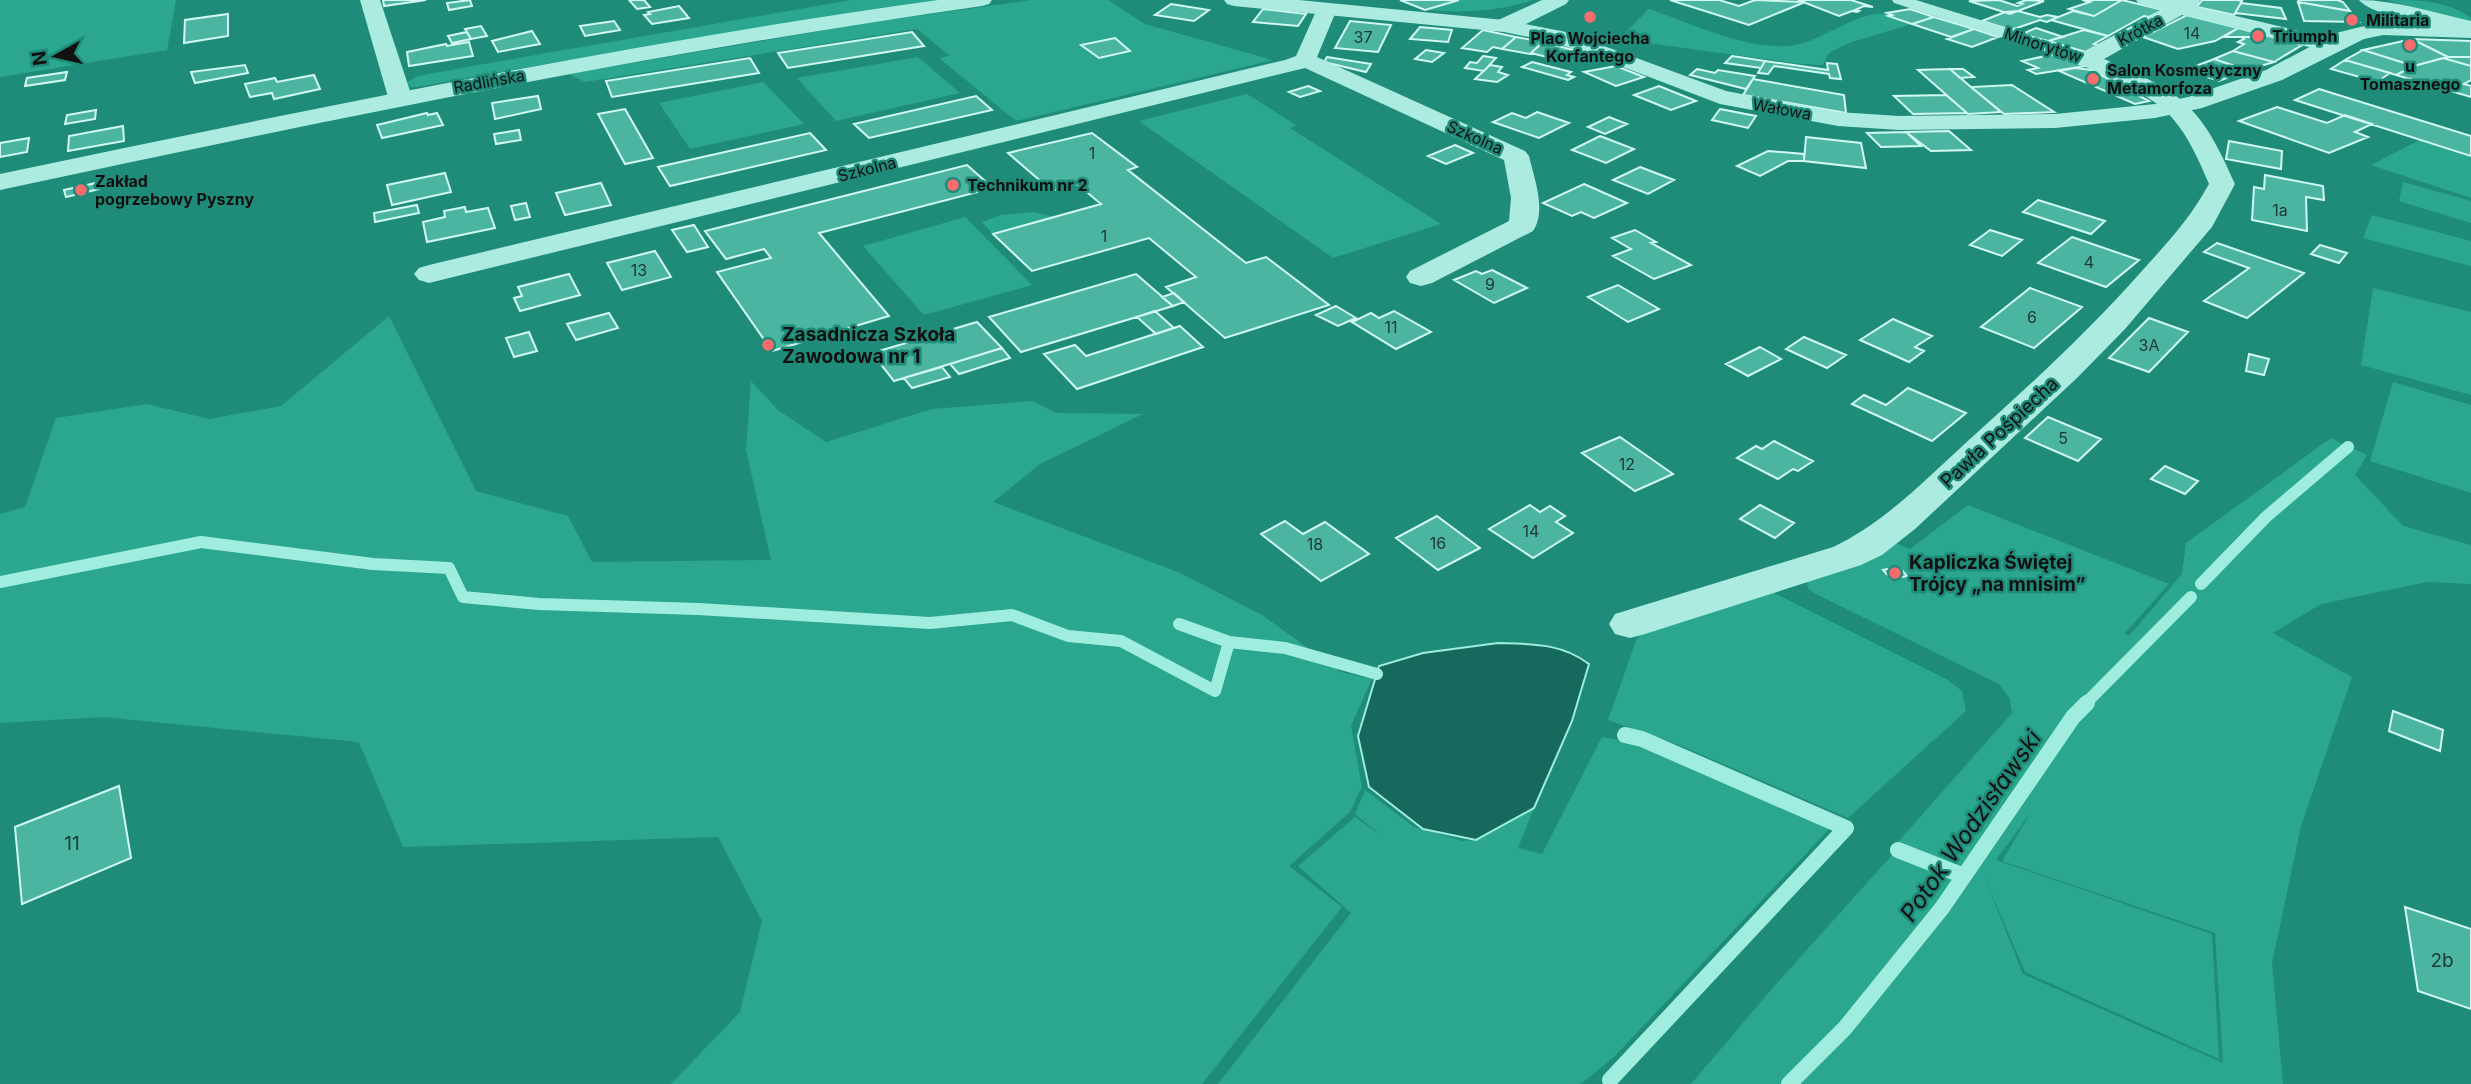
<svg xmlns="http://www.w3.org/2000/svg" width="2471" height="1084" font-family="Inter,sans-serif">
	<style>
		.green { fill: #2ba68f; fill-rule: evenodd }
		.water { fill: #156a5d; stroke: #9fedde; stroke-width: 2 }
		.lines { fill: none; stroke-linecap: round; stroke-linejoin: round }
		.stream-far1 { stroke: #9fedde; stroke-width: 12 }
		.stream { stroke: #9fedde; stroke-width: 16 }
		.building { fill: #4bb5a2; stroke: #d1f9f1; stroke-width: 2 }
		.pedestrian { fill: #acece0; fill-rule: evenodd }
		.minor { fill: #acece0; fill-rule: evenodd }
		.tertiary { fill: #acece0; fill-rule: evenodd }
		.poi-dot { fill: #fa6b6e; stroke: #1f8c79; stroke-width: 2.5 }
		.labels { text-anchor: middle; stroke-width: 5; stroke-linejoin: round; paint-order: stroke }
		.far-poi-label { font-size: 16px; font-weight: bold; fill: #111; stroke: #1f8c79; text-anchor: start }
		.far-street-label { font-size: 16px; fill: #111; stroke: #1f8c79 }
		.number-label { font-size: 16px; fill: #203a35 }
		.poi-label { font-size: 19px; font-weight: bold; fill: #111; stroke: #1f8c79; text-anchor: start }
		.street-label { font-size: 19px; fill: #111; stroke: #1f8c79 }
		.near-number-label { font-size: 19px; fill: #203a35 }
		.near-water-label { font-size: 24px; font-style: italic; fill: #111; stroke: #1f8c79 }
	</style>
	<rect width="100%" height="100%" fill="#1f8c79"/>
	<path class="green" d="M0,0H176L167,50L0,77Z
		M851,0H940L653,45L417,87H411L406,83L418,76L495,62Z
		M1032,0H1108L1145,24L1273,60L1016,121L939,58L950,56L917,29L585,82L569,74L872,22Z
		M1459,0H1533C1498,12 1461,13 1425,10Z
		M2387,0C2421,0 2445,0 2471,18V23Z
		M1649,9C1693,24 1742,49 1790,46C1822,43 1862,6 1892,15L1889,17L1912,24L1851,42L1829,53L1823,65L1800,64L1619,39Z
		M918,57L960,93L836,121L797,78Z
		M763,82L804,124L690,149L659,103Z
		M1247,94L1296,125L1290,128L1441,224L1333,258L1139,121Z
		M2420,140L2471,156V198L2371,165Z
		M2403,182L2471,201V223L2399,201Z
		M1034,212L1054,217L993,234L982,222L1001,215Z
		M2372,215L2471,241V266L2363,238Z
		M965,217L1032,285L924,315L863,246Z
		M2373,288L2471,312V395L2361,365Z
		M389,316L476,491L568,516L592,562L771,560L746,450L751,381L779,411L826,442L932,409L1033,401L1056,413L1143,414L1040,464L993,502L1178,572L1262,615L1341,672L1372,679L1351,726L1362,787L1350,812L1289,866L1342,907L1202,1084H671L740,1012L762,921L718,837L403,847L359,742L103,717L0,723V514L25,507L56,418L147,404L209,419L281,406Z
		M2393,382L2471,405V493L2370,461Z
		M2331,438L2367,455L2355,475L2403,526L2471,545V584L2427,582L2321,604L2273,633L2352,677L2301,826L2272,963L2283,1084H1691L1777,983L1901,845L1897,843L2012,713L2010,699L1999,684L1814,593L1808,588L1807,581L1893,542L1910,549L1968,505L2169,584L2124,634L2129,636L2182,574L2186,543ZM2031,812L2002,861L2215,933L2223,1063L2023,974L1984,876L2025,972L2219,1059L2212,934L1996,860Z
		M1774,593L1948,680L1962,691L1966,711L1848,818L1679,745L1608,720L1637,638L1648,627Z
		M1602,737L1641,744L1832,826L1614,1057L1581,1084H1218L1351,913L1298,866L1355,817L1382,836L1355,814L1365,790L1414,827L1463,841L1476,840L1534,808L1518,848L1542,854Z"/>
	<path class="water" d="M1498,643C1532,644 1561,643 1589,664L1572,721L1534,808L1476,840L1423,829L1369,787L1358,736L1379,666L1423,653Z"/>
	<g class="lines">
		<path class="stream-far1" d="M0,582L201,542L373,564L449,568L463,597L539,604L698,609L930,623L1012,615L1068,636L1121,641L1215,691L1229,642
			M2201,584L2266,517L2348,447
			M1179,624L1229,642L1285,648L1377,674
			M2085,704L2191,597"/>
		<path class="stream" d="M1898,850L1964,876
			M1610,1080L1846,828L1642,739L1625,735
			M1789,1084L1845,1028L1942,908L2073,717L2087,703"/>
	</g>
	<path class="building" d="M383,0H426L384,6Z
		M470,0L472,6L449,10L447,3Z
		M629,0H644L650,7L637,9Z
		M1400,0H1459L1425,10Z
		M1670,0H1719L1739,6L1755,0L1805,2L1749,25Z
		M1798,0H1851L1873,7L1864,6L1855,10L1859,11L1857,12L1852,11L1839,16Z
		M1999,0L2017,6L2022,4L2018,3L2026,0L2044,1L2010,14L1969,1Z
		M2082,0H2122L2094,16L2069,9L2090,2Z
		M2122,0L2163,10L2149,17L2144,16L2108,36L2051,20L2073,11L2094,16Z
		M2202,0H2237L2242,1L2234,15L2197,7Z
		M2299,0H2337L2343,2L2350,11L2298,2Z
		M2298,2L2350,11L2359,22L2304,21Z
		M2241,3L2281,8L2286,19L2235,13Z
		M1171,4L1209,10L1194,21L1155,15Z
		M679,6L689,18L652,24L644,15L650,14L648,12Z
		M1263,9L1306,14L1298,26L1253,22Z
		M1910,9L1934,17L1912,24L1888,16L1892,15L1887,13Z
		M2018,11L2040,17L2047,15L2058,17L2047,22L2040,20L2011,30L1982,21L2005,12Z
		M228,14V36L184,43L185,20Z
		M2187,15L2238,28L2215,41L2178,49L2143,37Z
		M1934,17L1974,29L1951,37L1912,24Z
		M614,21L620,30L585,36L580,26Z
		M1350,21L1391,25L1378,52L1335,48Z
		M481,26L487,36L471,39L465,29Z
		M1420,27L1452,30L1448,42L1410,39Z
		M2036,28L2063,37L2048,41L2022,34Z
		M2238,28L2257,33L2250,37H2224Z
		M1974,29L1998,37L1972,47L1947,39Z
		M1483,30L1516,37L1502,49L1493,47L1487,52L1462,48Z
		M2084,30L2108,36L2094,44L2102,46L2089,53L2048,41Z
		M532,31L540,44L498,52L492,41Z
		M467,32L471,39L452,43L448,36Z
		M912,32L924,46L788,68L778,53Z
		M2257,33L2302,45L2274,62L2233,51L2244,44L2238,42L2244,39L2241,37H2250Z
		M1516,37L1543,42L1530,54L1502,49Z
		M1115,38L1130,51L1099,58L1081,45Z
		M2412,39L2448,57L2414,66L2363,50Z
		M2412,39L2471,41V57H2448Z
		M469,42L473,56L409,66L407,52L446,44L447,46Z
		M1543,42L1584,53L1570,63L1531,53Z
		M1426,50L1444,53L1432,62L1415,59Z
		M2363,50L2414,66L2396,75L2345,60Z
		M2233,51L2274,62L2247,70L2214,59Z
		M2055,54L2085,66L2036,74L2028,70L2038,68L2022,61Z
		M1483,56L1496,58L1484,71L1465,68L1470,62L1477,63Z
		M1732,56L1765,61L1761,68L1725,63Z
		M1327,57L1371,64L1366,72L1324,62Z
		M2448,57H2471V66L2443,58Z
		M750,58L759,73L612,97L606,81Z
		M2443,58L2471,66V80L2464,84L2471,86V97L2396,75L2414,66Z
		M2214,59L2247,70L2219,81L2185,70Z
		M2345,60L2390,73L2377,82L2331,69Z
		M1765,61L1828,70L1827,63L1837,64L1841,79L1830,78L1829,74L1774,66L1768,74L1758,73Z
		M1532,62L1571,72L1567,75L1574,77L1568,80L1522,67Z
		M245,65L248,73L195,83L191,72Z
		M1490,65L1502,67L1498,72L1508,75L1497,82L1475,79Z
		M1616,66L1644,77L1616,86L1584,72Z
		M2075,68L2092,70L2149,101L2135,104L2059,71Z
		M1697,69L1715,73L1718,70L1755,76L1746,89L1690,75Z
		M1950,69L1971,87L2001,112L1968,114L1918,70Z
		M1950,69H1963L1974,77L1960,78Z
		M67,72L65,80L25,86L27,78Z
		M314,75L320,89L274,99L272,93L250,97L245,84L275,78L277,82Z
		M1753,79L1844,95L1846,113L1743,95Z
		M2012,85L2054,112L2004,114L1971,87Z
		M1308,86L1320,91L1300,97L1289,92Z
		M1659,86L1696,101L1671,110L1634,95Z
		M2319,89L2471,136V156L2295,100Z
		M1946,95L1967,113L1913,114L1894,96Z
		M538,96L541,109L495,119L492,103Z
		M976,96L992,110L869,138L854,124Z
		M2277,107L2327,123L2345,115L2372,124L2355,132L2368,137L2329,153L2239,121Z
		M625,109L653,158L625,164L598,114Z
		M1720,109L1756,116L1748,128L1712,120Z
		M96,110L95,119L65,124L67,115Z
		M1537,112L1569,123L1539,138L1493,122L1512,113L1526,118Z
		M427,113L428,115L437,113L443,125L382,138L377,125Z
		M1609,117L1627,124L1605,134L1588,127Z
		M123,126L124,141L68,151L69,136Z
		M519,130L521,140L496,144L494,134Z
		M1949,131L1971,150L1931,151L1906,132Z
		M1906,132L1921,146L1881,147L1867,133Z
		M810,133L826,150L670,186L658,167Z
		M1092,133L1137,167L1128,170L1246,263L1266,257L1329,305L1225,338L1166,287L1196,277L1149,238L1032,271L993,234L1101,204L1077,184L1052,191L1008,153Z
		M1600,136L1634,149L1606,163L1572,150Z
		M1806,137L1861,143L1866,168L1804,161Z
		M29,138L27,152L0,157V143Z
		M2229,141L2282,151L2281,169L2226,159Z
		M1455,145L1473,153L1446,164L1428,156Z
		M1768,151L1804,154V161H1788L1760,176L1737,166Z
		M967,165L993,188L819,233L889,316L772,351L717,272L771,258L764,249L726,259L705,231Z
		M1640,167L1674,180L1648,194L1613,180Z
		M445,173L451,192L392,205L387,185Z
		M2265,175L2323,186L2324,200L2306,197L2307,231L2252,220L2254,187L2264,189Z
		M96,183L99,189L66,197L64,190Z
		M601,183L611,205L565,215L556,193Z
		M1584,184L1627,203L1594,218L1581,212L1572,216L1543,203Z
		M2038,200L2105,221L2091,234L2023,212Z
		M526,203L530,217L515,220L511,206Z
		M417,205L419,213L375,222L374,213Z
		M465,207L466,212L488,208L495,228L427,242L423,222L445,217L444,211Z
		M694,225L708,247L687,252L672,230Z
		M1635,230L1656,242L1651,243L1691,265L1654,279L1613,256L1631,249L1612,238Z
		M1990,230L2022,240L2002,256L1970,245Z
		M2072,237L2139,260L2106,287L2038,263Z
		M2217,243L2304,273L2247,318L2204,301L2249,268L2204,252Z
		M2320,245L2347,253L2339,263L2311,254Z
		M655,251L671,277L622,290L607,263Z
		M1492,270L1527,288L1494,303L1454,280L1476,271L1482,274Z
		M569,274L580,295L520,311L514,298L522,296L518,287Z
		M1136,274L1173,306L1021,352L989,317Z
		M1618,285L1659,309L1628,322L1588,297Z
		M2030,288L2082,307L2034,348L1981,327Z
		M1174,293L1184,302L1173,306L1162,297Z
		M1336,306L1356,318L1338,326L1316,315Z
		M1155,311L1174,328L1156,334L1137,317Z
		M1394,311L1431,332L1396,349L1352,322L1371,313L1379,318Z
		M609,313L618,328L576,340L567,324Z
		M2149,318L2188,332L2149,372L2109,358Z
		M1893,319L1932,336L1915,347L1924,351L1909,362L1860,340Z
		M977,322L1002,348L894,381L872,353Z
		M1180,326L1203,347L1077,389L1044,354L1075,345L1086,356Z
		M529,332L537,351L514,357L506,338Z
		M1804,337L1846,355L1827,368L1786,349Z
		M1760,347L1781,359L1748,376L1726,364Z
		M1002,348L1010,358L959,374L950,364Z
		M2249,354L2269,359L2264,375L2246,371Z
		M942,367L950,377L912,388L904,378Z
		M1908,388L1966,413L1932,441L1852,404L1864,395L1886,405Z
		M2048,417L2101,439L2078,461L2025,438Z
		M1620,437L1673,474L1635,491L1582,453Z
		M1774,441L1813,461L1798,471L1793,469L1778,479L1737,458L1756,446L1762,449Z
		M2165,466L2198,481L2185,494L2151,479Z
		M1530,505L1540,512L1550,506L1565,516L1556,522L1573,533L1533,558L1489,529Z
		M1760,505L1794,523L1775,538L1740,519Z
		M1437,516L1480,548L1438,570L1396,538Z
		M1285,521L1303,534L1325,522L1369,554L1321,581L1261,534Z
		M1899,567L1907,576L1891,579L1883,570Z
		M2393,711L2443,730L2440,751L2389,731Z
		M119,786L131,858L22,904L15,827Z
		M2405,907L2471,929V1009L2418,991Z"/>
	<g class="lines">
		<path class="pedestrian" d="M1892,0H1916L2093,55L2096,59L2093,63H2081L1894,3Z"/>
		<path class="minor" d="M360,0H380L412,97L408,102H392L388,97Z
			M1542,0H1569L1566,4L1512,31H1496L1493,26L1496,21Z
			M2136,0H2200L2198,7L2337,40L2340,45L2337,50L2329,52L2182,15L2104,59C2183,93 2200,104 2235,184L2212,227L2125,329L2078,377L1915,529L1882,555L1861,565L1645,634L1630,638L1615,634L1609,624L1615,614L1833,547C1886,522 1927,478 1970,439C2030,385 2088,332 2141,272C2168,242 2189,220 2209,184C2175,101 2156,100 2079,64L2076,59L2079,54L2161,10L2139,4Z
			M2359,0C2396,0 2434,13 2471,21V33C2448,28 2372,17 2359,0Z
			M1327,3L1334,5L1337,9L1317,57L1525,151L1529,156C1534,178 1547,211 1533,231L1432,283L1421,286L1410,283L1406,277L1410,271L1509,221L1511,198L1504,160L1305,68L429,283L419,280L414,274L419,268L429,265L1285,60L1296,56L1317,9L1320,5Z"/>
		<path class="tertiary" d="M938,0H992L989,4L982,6C652,53 326,120 0,190V174C311,109 622,44 938,0Z
			M1224,0H1299L1504,20L1566,32L1726,91L1838,112L1899,116L2055,114L2155,104L2188,97L2266,70L2336,33L2360,27L2383,23L2471,26V38L2383,35L2364,39L2282,80L2202,108L2155,118L2055,128L1899,130L1838,126L1720,104L1602,59L1553,42L1504,32L1234,6L1227,4Z"/>
	</g>
	<g class="poi-dot">
		<circle cx="1590" cy="17" r="7"/>
		<circle cx="2352" cy="20" r="7"/>
		<circle cx="2258" cy="36" r="7"/>
		<circle cx="2410" cy="45" r="7"/>
		<circle cx="2093" cy="79" r="7"/>
		<circle cx="953" cy="185" r="7"/>
		<circle cx="81" cy="190" r="7"/>
		<circle cx="768" cy="345" r="7"/>
		<circle cx="1895" cy="573" r="7"/>
	</g>
	<g class="labels">
		<g class="far-poi-label">
			<text x="2366" y="26">Militaria</text>
			<text x="2272" y="42">Triumph</text>
			<text x="1590" y="44" text-anchor="middle">Plac Wojciecha<tspan x="1590" dy="18">Korfantego</tspan></text>
			<text x="2410" y="72" text-anchor="middle">u<tspan x="2410" dy="18">Tomasznego</tspan></text>
			<text x="2107" y="76">Salon Kosmetyczny<tspan x="2107" dy="18">Metamorfoza</tspan></text>
			<text x="95" y="187">Zakład<tspan x="95" dy="18">pogrzebowy Pyszny</tspan></text>
			<text x="967" y="191">Technikum nr 2</text>
		</g>
		<g class="far-street-label">
			<text transform="translate(2140 30) rotate(-28)" y="6">Krótka</text>
			<text transform="translate(2043 45) rotate(18)" y="6">Minorytów</text>
			<text transform="translate(489 81) rotate(-10)" y="6">Radlińska</text>
			<text transform="translate(1782 109) rotate(10)" y="6">Wałowa</text>
			<text transform="translate(1475 137) rotate(24)" y="6">Szkolna</text>
			<text transform="translate(867 169) rotate(-14)" y="6">Szkolna</text>
		</g>
		<g class="number-label">
			<text x="2192" y="39">14</text>
			<text x="1363" y="43">37</text>
			<text x="1092" y="159">1</text>
			<text x="2280" y="216">1a</text>
			<text x="1104" y="242">1</text>
			<text x="2089" y="268">4</text>
			<text x="639" y="276">13</text>
			<text x="1490" y="290">9</text>
			<text x="2032" y="323">6</text>
			<text x="1391" y="333">11</text>
			<text x="2149" y="351">3A</text>
			<text x="2063" y="444">5</text>
			<text x="1627" y="470">12</text>
			<text x="1531" y="537">14</text>
			<text x="1438" y="549">16</text>
			<text x="1315" y="550">18</text>
		</g>
		<g class="poi-label">
			<text x="782" y="341">Zasadnicza Szkoła<tspan x="782" dy="22">Zawodowa nr 1</tspan></text>
			<text x="1909" y="569">Kapliczka Świętej<tspan x="1909" dy="22">Trójcy „na mnisim”</tspan></text>
		</g>
		<g class="street-label">
			<text transform="translate(1999 432) rotate(-43)" y="7">Pawła Pośpiecha</text>
		</g>
		<g class="near-number-label">
			<text x="72" y="850">11</text>
			<text x="2442" y="967">2b</text>
		</g>
		<g class="near-water-label">
			<text transform="translate(1971 826) rotate(-55)" y="8">Potok Wodzisławski</text>
		</g>
	</g>
	<g transform="translate(56 56) rotate(262)" stroke="#1f8c79" stroke-width="5" paint-order="stroke">
	<path d="M0-5L12 26L0 18L-12 26Z" fill="#111111"/>
	<text y="-10" font-size="19" font-weight="bold" text-anchor="middle" fill="#111111">N</text>
	</g>
</svg>
